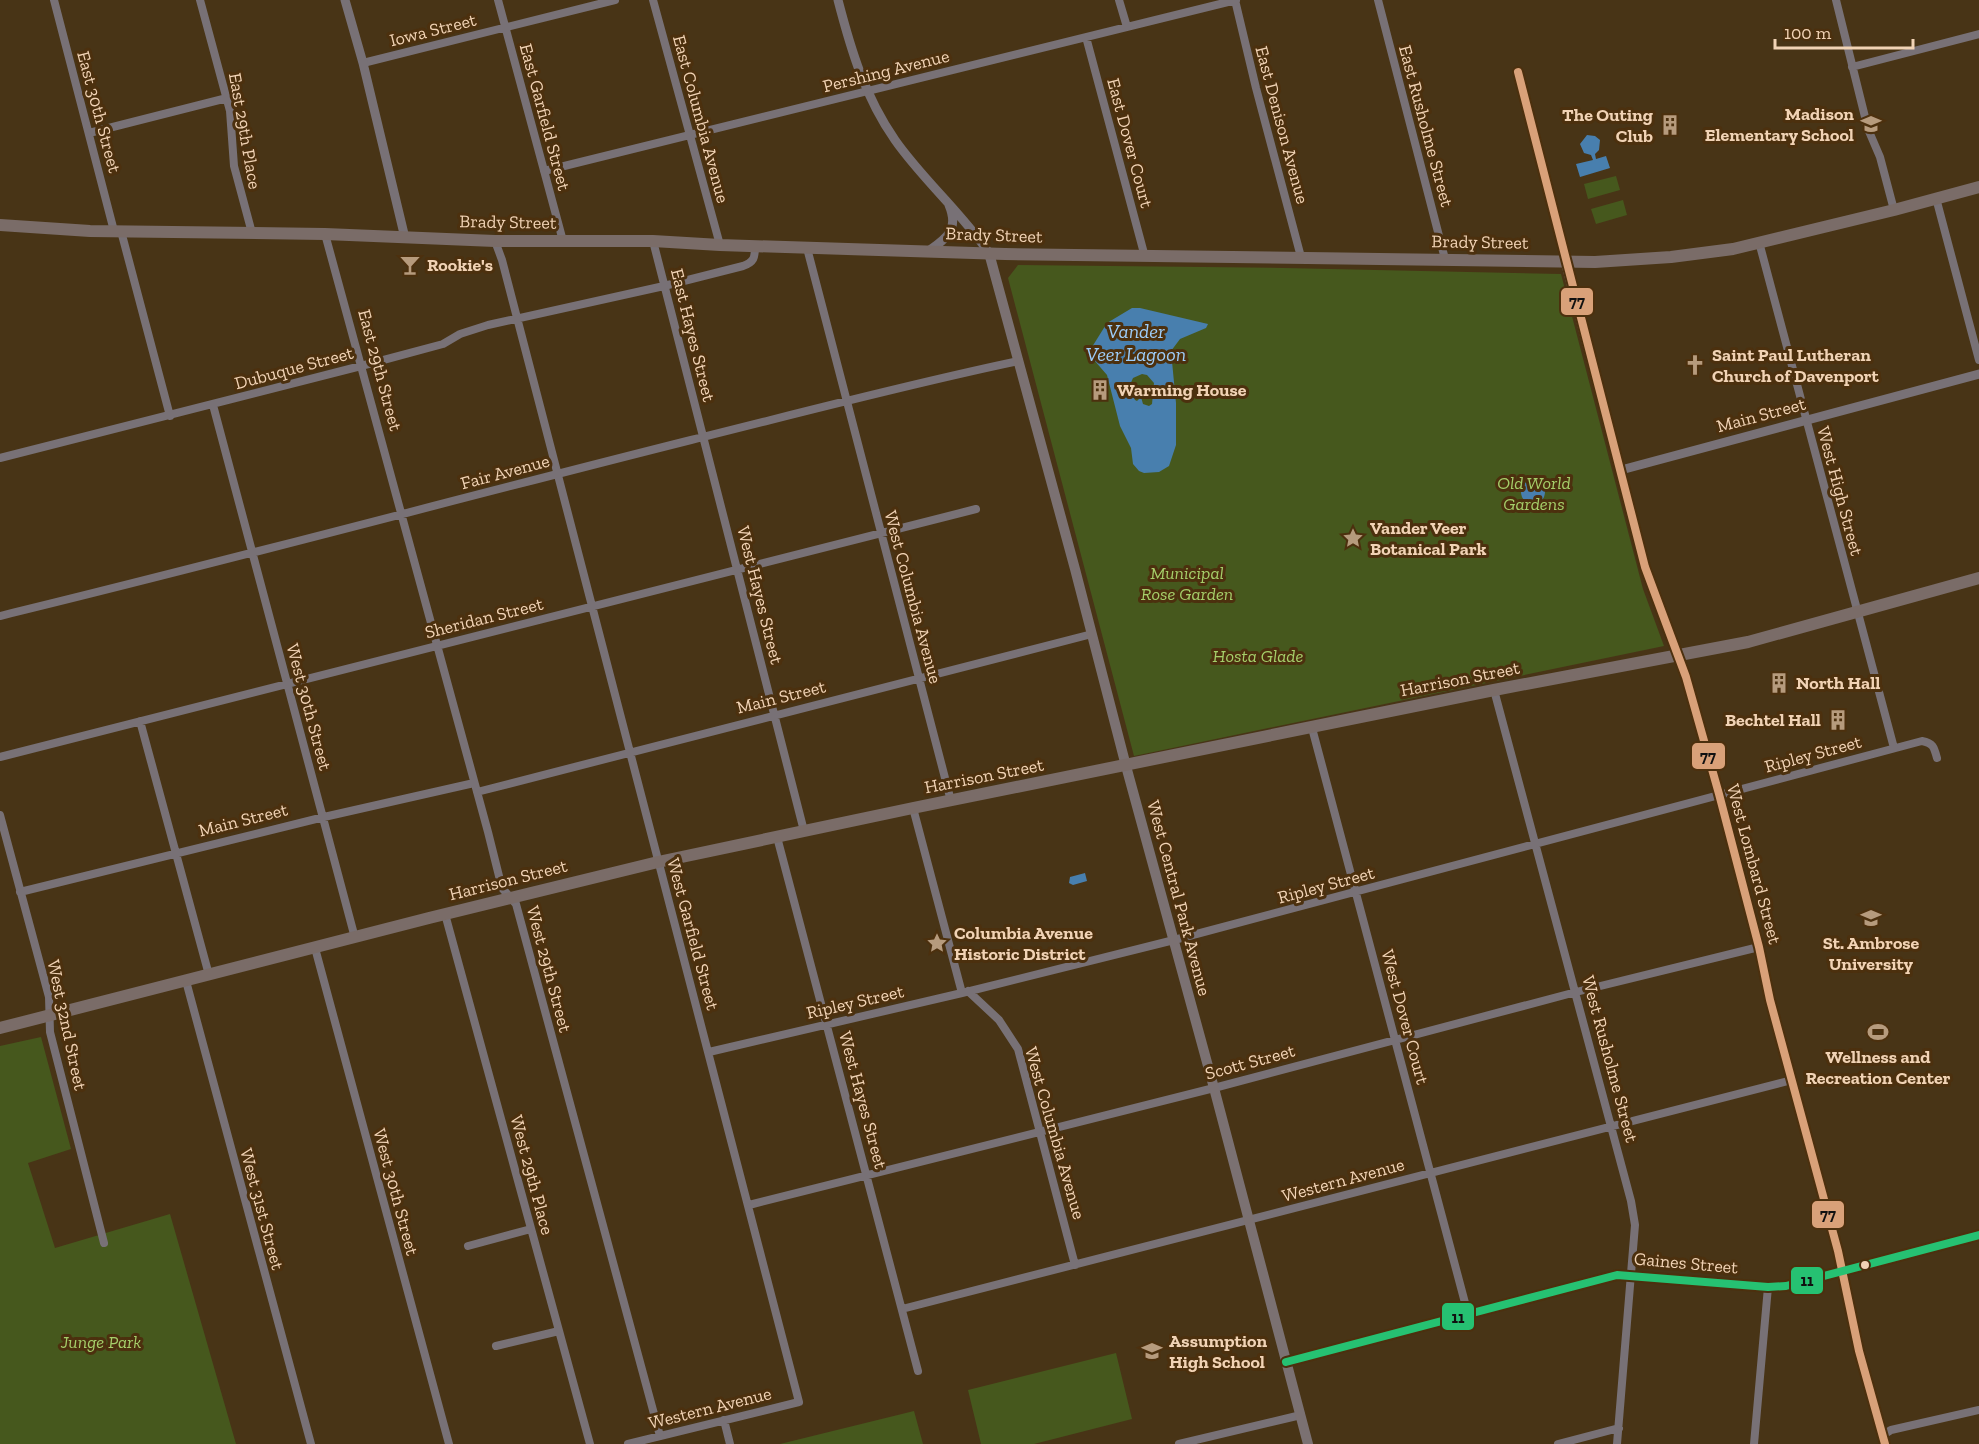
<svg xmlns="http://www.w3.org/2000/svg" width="1979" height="1444" font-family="'Zilla Slab',serif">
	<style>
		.green { fill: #46581d }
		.water { fill: #487fae; fill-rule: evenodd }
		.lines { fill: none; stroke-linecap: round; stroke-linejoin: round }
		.minor { stroke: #787176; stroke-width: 8 }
		.tertiary { stroke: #787176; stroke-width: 9 }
		.secondary { stroke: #7b7172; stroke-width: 10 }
		.trunk { stroke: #7a6c68; stroke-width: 12 }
		.bus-1-casing { stroke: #4c300e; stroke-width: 12 }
		.bus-2-casing { stroke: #4c300e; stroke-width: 12 }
		.bus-1 { stroke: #d9a179; stroke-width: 8 }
		.bus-2 { stroke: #26c172; stroke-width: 8 }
		.bus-dot { fill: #f1d3b5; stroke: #4c300e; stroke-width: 2 }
		.labels { text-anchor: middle; stroke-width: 6; stroke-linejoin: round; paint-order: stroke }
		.street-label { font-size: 18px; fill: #f1d3b5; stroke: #4c300e }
		.poi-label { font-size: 18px; font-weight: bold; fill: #f1d3b5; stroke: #4c300e; text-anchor: start }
		.park-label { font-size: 18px; font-style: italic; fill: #a5cf6a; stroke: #4c300e }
		.water-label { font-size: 20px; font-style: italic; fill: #9dcdfa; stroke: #4c300e }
		.line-badge { stroke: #4c300e; stroke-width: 2 }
		.pale-badge-label { font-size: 16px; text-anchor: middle; font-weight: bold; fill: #111 }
	</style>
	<rect width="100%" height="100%" fill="#483416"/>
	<path class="green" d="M1616,176L1620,190L1588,199L1584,184Z
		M1623,200L1627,215L1596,224L1591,209Z
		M1018,265L1284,268L1561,274L1643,589L1664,646L1134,756L1008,278Z
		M41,1037L71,1149L28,1163L55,1248L170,1214L236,1444H0V1046Z
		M1116,1353L1132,1419L1034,1444H981L968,1390Z
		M914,1411L923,1444H780Z"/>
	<path class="water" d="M1587,135L1595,136L1600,140L1599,150L1595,154L1596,159L1606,156L1610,168L1580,177L1576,164L1593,160L1591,155L1584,153L1580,144Z
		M1132,308H1140L1208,324L1206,328L1180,339L1171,351L1176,403V445L1169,466L1159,472L1144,473L1139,471L1133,464L1131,448L1120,426L1107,375L1094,360L1092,354V347L1107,323ZM1142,374L1147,375L1154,383L1152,404L1149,406L1143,404L1141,397L1137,401L1135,400L1129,387L1133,378Z
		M1521 492a12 12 0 1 1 24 0a12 12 0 1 1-24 0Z
		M1085,873L1087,881L1073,885L1069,883L1070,877Z"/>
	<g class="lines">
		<path class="minor" d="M54,0L114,231
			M200,0L230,111L234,166L252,233
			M498,0L563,241
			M653,0L720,245
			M1119,0L1127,27
			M1235,0L1256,88L1301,257
			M1378,0L1445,259
			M1836,0L1868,129L1880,157L1894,210
			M1086,37L1145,257
			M363,63L615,0
			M1852,67L1979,34
			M1518,72L1565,253V261
			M89,133L227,98
			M544,171L1236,0
			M1936,198L1979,360
			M121,231L170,416
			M325,234L488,832L502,888L516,904L660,1436
			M495,241L502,260L799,1402L628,1444
			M653,241L804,831
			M1759,242L1894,748
			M807,248L951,801
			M213,405L355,938
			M0,458L361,366L443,344L460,334L488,325L664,286L743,266C754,262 755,258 755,246
			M0,616C231,560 460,498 691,440C800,413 909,384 1019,361
			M1494,690L1631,1201L1635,1225L1617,1444
			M140,721L209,975
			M1312,728L1468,1314
			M0,757L976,509
			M477,792L1092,634
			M913,808L962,993
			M0,815L49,997L50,1032L104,1243
			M777,837L918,1371
			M20,892L324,817L474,783
			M445,914L590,1444
			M315,948L449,1444
			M186,981L311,1444
			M968,991L999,1020L1018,1049L1075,1265
			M709,1052L962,993L1174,940L1922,741C1933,743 1934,747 1937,758
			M749,1205L1214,1088L1576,992L1759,947
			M468,1246L531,1229
			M902,1309L1792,1080
			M496,1346L559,1331
			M1286,1362L1617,1275L1778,1287L1842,1271
			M724,1420L730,1444
			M1883,1435L1891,1430L1979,1410
			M1179,1444L1301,1415
			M1558,1444L1619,1428
			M1754,1444L1768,1287"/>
		<path class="tertiary" d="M345,0L363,63L405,238
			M838,0C851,50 865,97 895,140C923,180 961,212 989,253
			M930,250C948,237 959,229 949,205
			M1565,261L1645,567L1686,677L1719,794L1759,947L1770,1000L1838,1251L1859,1351L1885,1444
			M1621,470L1979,374
			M1842,1271L1979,1235"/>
		<path class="secondary" d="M989,253L1075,569L1126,766L1214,1088L1308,1444"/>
		<path class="trunk" d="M0,225L90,231L325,234L495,241H653L720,245L1005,254L1595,262L1671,257L1733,249L1894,210L1979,187
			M0,1028L429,918L658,862L913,808L1494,690L1748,642L1979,578"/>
		<g class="bus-1-casing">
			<path id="bus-1" d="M1518,72L1645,567L1686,677L1719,794L1759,947L1770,1000L1838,1251L1859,1351L1885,1444"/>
		</g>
		<g class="bus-2-casing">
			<path id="bus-2" d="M1286,1362L1617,1275L1768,1287L1786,1286L1979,1235"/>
		</g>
		<use href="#bus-1" class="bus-1"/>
		<use href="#bus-2" class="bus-2"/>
	</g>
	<defs>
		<g id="school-bare" transform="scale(1.62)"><path d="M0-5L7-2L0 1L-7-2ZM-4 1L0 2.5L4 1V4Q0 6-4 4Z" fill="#b69b7d" stroke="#4c300e" stroke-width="2.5" paint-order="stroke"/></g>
		<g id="building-bare" transform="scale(1.62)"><path d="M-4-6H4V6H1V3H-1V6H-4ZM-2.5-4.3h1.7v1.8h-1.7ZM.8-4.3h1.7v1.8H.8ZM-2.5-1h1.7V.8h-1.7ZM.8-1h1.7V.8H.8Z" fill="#b69b7d" stroke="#4c300e" stroke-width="2.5" paint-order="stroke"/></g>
		<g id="bar-bare" transform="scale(1.62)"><path d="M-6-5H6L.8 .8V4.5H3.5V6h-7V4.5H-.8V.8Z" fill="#b69b7d" stroke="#4c300e" stroke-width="2.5" paint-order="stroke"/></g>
		<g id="church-bare" transform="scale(1.62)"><path d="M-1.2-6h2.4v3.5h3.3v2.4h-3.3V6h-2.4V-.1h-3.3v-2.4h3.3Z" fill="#b69b7d" stroke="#4c300e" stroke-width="2.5" paint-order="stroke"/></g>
		<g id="sight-bare" transform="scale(1.62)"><path d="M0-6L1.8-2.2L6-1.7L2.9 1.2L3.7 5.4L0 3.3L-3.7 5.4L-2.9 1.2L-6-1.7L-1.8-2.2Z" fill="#b69b7d" stroke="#4c300e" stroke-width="2.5" paint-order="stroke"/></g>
		<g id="university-bare" transform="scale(1.62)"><path d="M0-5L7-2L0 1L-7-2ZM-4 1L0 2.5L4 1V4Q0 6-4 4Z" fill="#b69b7d" stroke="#4c300e" stroke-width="2.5" paint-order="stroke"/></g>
		<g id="stadium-bare" transform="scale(1.62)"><path d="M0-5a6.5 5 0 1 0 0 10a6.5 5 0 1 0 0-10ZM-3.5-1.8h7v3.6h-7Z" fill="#b69b7d" stroke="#4c300e" stroke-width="2.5" paint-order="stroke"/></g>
	</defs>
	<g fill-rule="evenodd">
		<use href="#school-bare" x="1871" y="124"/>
		<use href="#building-bare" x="1670" y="125"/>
		<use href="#bar-bare" x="410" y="265"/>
		<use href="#church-bare" x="1695" y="365"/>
		<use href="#building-bare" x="1100" y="390"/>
		<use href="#sight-bare" x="1353" y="538"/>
		<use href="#building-bare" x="1779" y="683"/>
		<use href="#building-bare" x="1838" y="720"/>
		<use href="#university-bare" x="1871" y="918"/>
		<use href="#sight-bare" x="937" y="943"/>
		<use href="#stadium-bare" x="1878" y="1032"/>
		<use href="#school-bare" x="1152" y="1351"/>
	</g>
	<circle class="bus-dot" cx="1865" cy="1265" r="5"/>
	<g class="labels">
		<g class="street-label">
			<text transform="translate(433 30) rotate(-14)" y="6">Iowa Street</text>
			<text transform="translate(886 71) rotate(-14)" y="6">Pershing Avenue</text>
			<text transform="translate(99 112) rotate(75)" y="6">East 30th Street</text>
			<text transform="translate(545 117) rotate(75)" y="6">East Garfield Street</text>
			<text transform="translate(701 119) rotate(75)" y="6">East Columbia Avenue</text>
			<text transform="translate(1282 125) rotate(75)" y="6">East Denison Avenue</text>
			<text transform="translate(1426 126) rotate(75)" y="6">East Rusholme Street</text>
			<text transform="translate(245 131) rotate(80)" y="6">East 29th Place</text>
			<text transform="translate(1130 143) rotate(75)" y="6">East Dover Court</text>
			<text transform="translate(508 222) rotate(1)" y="6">Brady Street</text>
			<text transform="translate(994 235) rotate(2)" y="6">Brady Street</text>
			<text transform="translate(1480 242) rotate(1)" y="6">Brady Street</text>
			<text transform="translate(693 335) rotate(76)" y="6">East Hayes Street</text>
			<text transform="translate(294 368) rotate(-15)" y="6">Dubuque Street</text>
			<text transform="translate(380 370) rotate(75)" y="6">East 29th Street</text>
			<text transform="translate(1761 415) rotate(-15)" y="6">Main Street</text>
			<text transform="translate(505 472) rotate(-15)" y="6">Fair Avenue</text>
			<text transform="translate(1840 491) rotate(75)" y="6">West High Street</text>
			<text transform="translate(760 595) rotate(76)" y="6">West Hayes Street</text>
			<text transform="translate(913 597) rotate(75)" y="6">West Columbia Avenue</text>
			<text transform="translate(484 618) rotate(-14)" y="6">Sheridan Street</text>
			<text transform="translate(1460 679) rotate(-11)" y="6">Harrison Street</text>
			<text transform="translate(781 697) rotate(-14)" y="6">Main Street</text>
			<text transform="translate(309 707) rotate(75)" y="6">West 30th Street</text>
			<text transform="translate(1813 754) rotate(-15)" y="6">Ripley Street</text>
			<text transform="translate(984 776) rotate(-11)" y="6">Harrison Street</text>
			<text transform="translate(243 820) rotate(-14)" y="6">Main Street</text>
			<text transform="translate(1754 864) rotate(75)" y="6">West Lombard Street</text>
			<text transform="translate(508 880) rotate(-14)" y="6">Harrison Street</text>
			<text transform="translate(1326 885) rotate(-15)" y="6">Ripley Street</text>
			<text transform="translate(1179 898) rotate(75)" y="6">West Central Park Avenue</text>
			<text transform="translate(693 934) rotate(75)" y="6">West Garfield Street</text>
			<text transform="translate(549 969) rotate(75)" y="6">West 29th Street</text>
			<text transform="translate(855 1002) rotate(-13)" y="6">Ripley Street</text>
			<text transform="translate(1405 1017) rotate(75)" y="6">West Dover Court</text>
			<text transform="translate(67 1025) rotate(78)" y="6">West 32nd Street</text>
			<text transform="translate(1610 1059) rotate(75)" y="6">West Rusholme Street</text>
			<text transform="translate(1250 1062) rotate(-15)" y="6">Scott Street</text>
			<text transform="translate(863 1100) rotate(75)" y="6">West Hayes Street</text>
			<text transform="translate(1055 1133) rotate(74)" y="6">West Columbia Avenue</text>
			<text transform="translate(532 1175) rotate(75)" y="6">West 29th Place</text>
			<text transform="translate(1343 1180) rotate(-15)" y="6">Western Avenue</text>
			<text transform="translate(396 1192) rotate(75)" y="6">West 30th Street</text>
			<text transform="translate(262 1209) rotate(75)" y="6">West 31st Street</text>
			<text transform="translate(1686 1263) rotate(5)" y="6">Gaines Street</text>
			<text transform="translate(710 1408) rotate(-14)" y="6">Western Avenue</text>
		</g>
		<g class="poi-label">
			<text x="1854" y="120" text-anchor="end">Madison<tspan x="1854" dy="21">Elementary School</tspan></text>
			<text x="1653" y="121" text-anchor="end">The Outing<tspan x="1653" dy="21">Club</tspan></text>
			<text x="427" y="271">Rookie's</text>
			<text x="1712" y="361">Saint Paul Lutheran<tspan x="1712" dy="21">Church of Davenport</tspan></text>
			<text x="1117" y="396">Warming House</text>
			<text x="1370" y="534">Vander Veer<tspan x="1370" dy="21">Botanical Park</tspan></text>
			<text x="1796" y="689">North Hall</text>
			<text x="1821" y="726" text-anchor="end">Bechtel Hall</text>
			<text x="954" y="939">Columbia Avenue<tspan x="954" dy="21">Historic District</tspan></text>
			<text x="1871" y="949" text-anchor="middle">St. Ambrose<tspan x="1871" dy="21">University</tspan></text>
			<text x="1878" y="1063" text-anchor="middle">Wellness and<tspan x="1878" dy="21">Recreation Center</tspan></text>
			<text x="1169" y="1347">Assumption<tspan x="1169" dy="21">High School</tspan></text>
		</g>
		<g class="park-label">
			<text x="1534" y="489">Old World<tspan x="1534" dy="21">Gardens</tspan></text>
			<text x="1187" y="579">Municipal<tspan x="1187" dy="21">Rose Garden</tspan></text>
			<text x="1258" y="662">Hosta Glade</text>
			<text x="101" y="1348">Junge Park</text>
		</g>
		<g class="water-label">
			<text x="1136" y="338">Vander<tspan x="1136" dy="23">Veer Lagoon</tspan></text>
		</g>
	</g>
	<g class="line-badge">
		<rect x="1560" y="287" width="34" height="29" rx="6" fill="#d9a179"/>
		<rect x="1691" y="742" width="35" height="28" rx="6" fill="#d9a179"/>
		<rect x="1811" y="1200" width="34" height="29" rx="6" fill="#d9a179"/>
		<rect x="1790" y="1266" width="34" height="29" rx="6" fill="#26c172"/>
		<rect x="1441" y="1302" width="34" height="29" rx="6" fill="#26c172"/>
	</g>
	<g class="pale-badge-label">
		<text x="1577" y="307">77</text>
		<text x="1708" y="762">77</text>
		<text x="1828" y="1220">77</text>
		<text x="1807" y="1286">11</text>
		<text x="1458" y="1323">11</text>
	</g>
	<path d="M1775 39v9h138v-9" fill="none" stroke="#f1d3b5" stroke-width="3"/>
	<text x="1784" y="39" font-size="18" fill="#f1d3b5" stroke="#4c300e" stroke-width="4.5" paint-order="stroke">100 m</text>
</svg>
